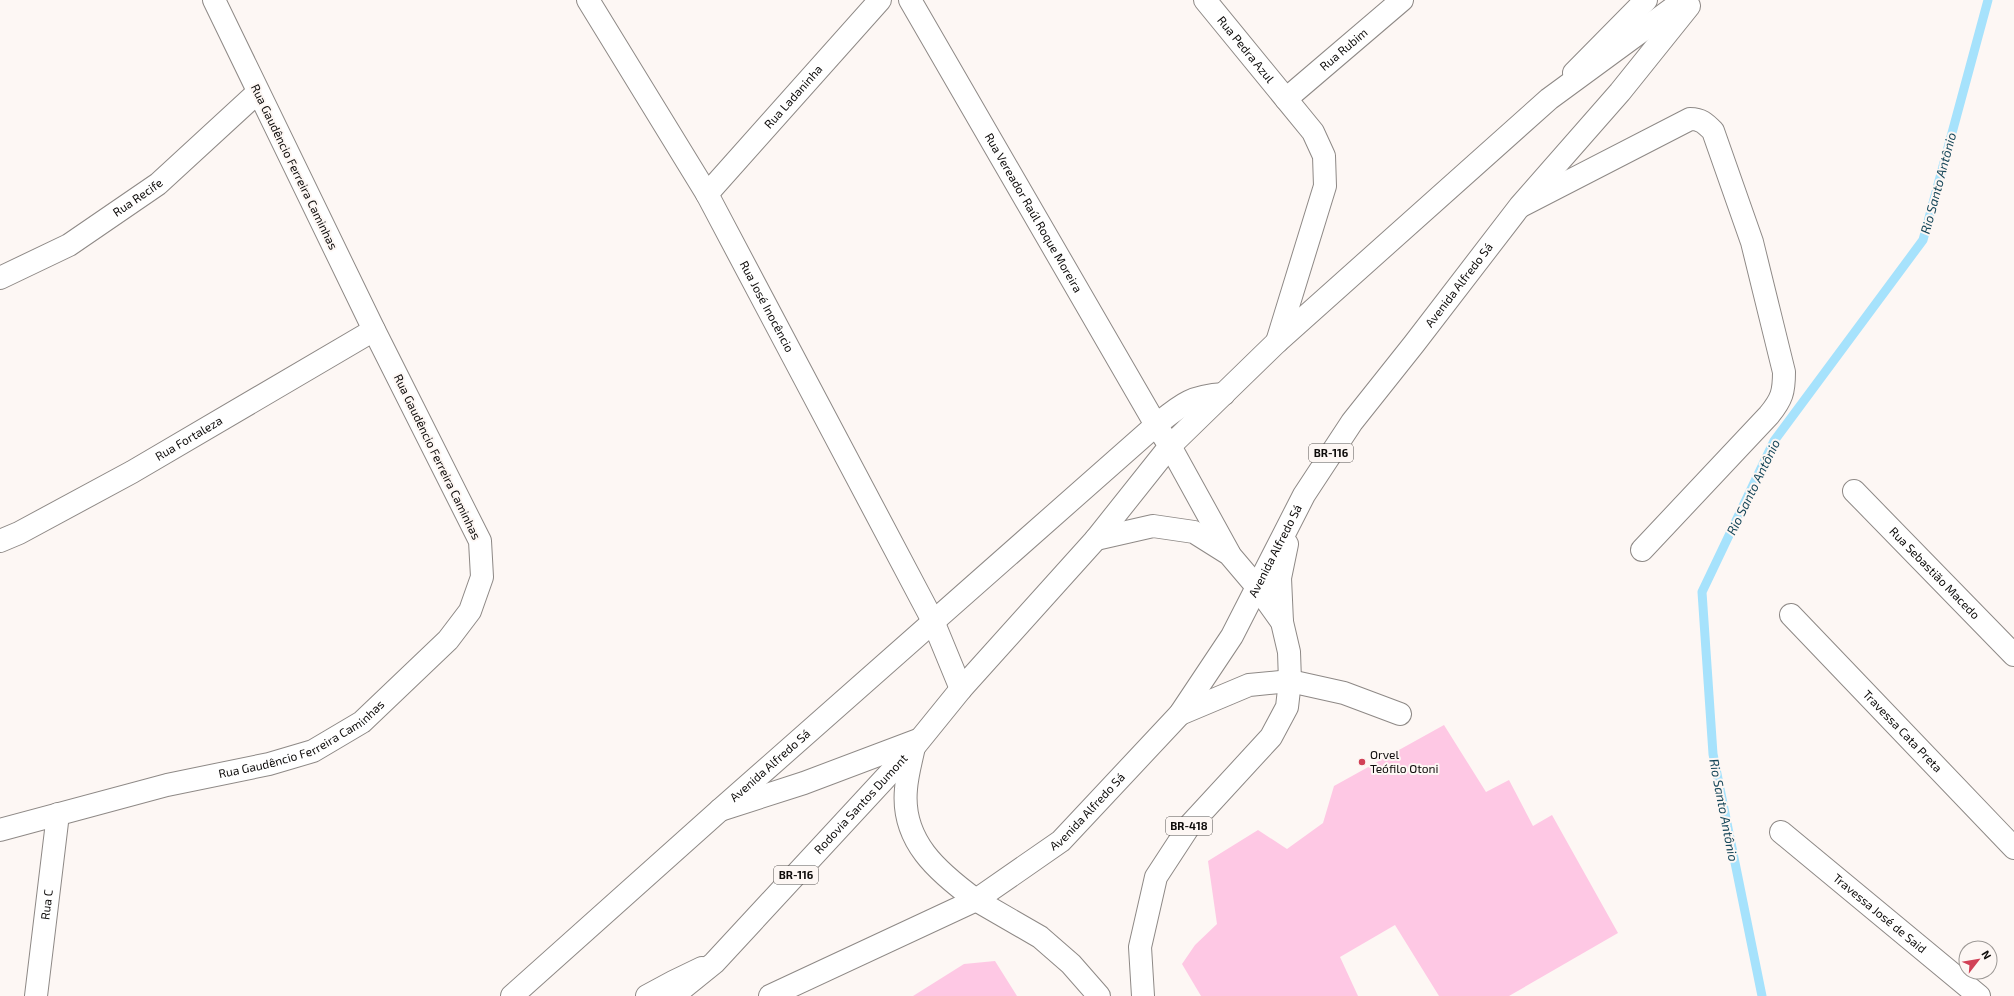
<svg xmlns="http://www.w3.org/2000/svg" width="2014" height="996" font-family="'Exo 2',sans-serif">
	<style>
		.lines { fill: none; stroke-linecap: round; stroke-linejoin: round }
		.stream { stroke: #a6e2fc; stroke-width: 9 }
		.building { fill: #fec8e4 }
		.minor-casing { stroke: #8e8986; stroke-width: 24 }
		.major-casing { stroke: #8e8986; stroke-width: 24 }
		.highway-casing { stroke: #8e8986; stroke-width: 24 }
		.minor { stroke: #fff; stroke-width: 22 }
		.major { stroke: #fff; stroke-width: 22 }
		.highway { stroke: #fff; stroke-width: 22 }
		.poi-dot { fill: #d14156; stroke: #fdf7f4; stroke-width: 1.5 }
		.labels { text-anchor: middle; stroke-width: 4; stroke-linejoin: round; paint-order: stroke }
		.shield { fill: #fdf7f4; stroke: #555250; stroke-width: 1 }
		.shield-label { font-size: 11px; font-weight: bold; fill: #0d0b0a }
		.street-label { font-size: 12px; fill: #0d0b0a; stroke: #fdf7f4 }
		.poi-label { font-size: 12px; fill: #0d0b0a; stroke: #fdf7f4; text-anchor: start }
		.water-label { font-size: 13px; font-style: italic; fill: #18485a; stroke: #fdf7f4 }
	</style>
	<rect width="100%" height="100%" fill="#fdf7f4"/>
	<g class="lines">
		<path class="stream" d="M1762,996L1713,754L1702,592L1774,441L1923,240L1988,0"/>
	</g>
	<path class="building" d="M1444,725L1486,792L1509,780L1533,826L1552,815L1618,933L1509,996H1439L1395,925L1340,957L1358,996H1201L1182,964L1195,945L1217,924L1208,861L1258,830L1287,849L1323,823L1334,786Z
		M995,961L1017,996H913L964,964Z"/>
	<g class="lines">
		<g class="minor-casing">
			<g id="minor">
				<path id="s1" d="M588,0L707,194L933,621L961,689"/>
				<path id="s2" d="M910,0L1156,425"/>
				<path id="s3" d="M1205,0L1313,132L1324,156L1325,186L1277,342"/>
				<path d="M1574,73L1646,0"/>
				<path id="s4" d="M1286,99L1402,0"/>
				<path id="s5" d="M707,194L880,0"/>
				<path d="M1521,206L1690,119C1701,119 1705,123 1713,131L1752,242L1784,372C1784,392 1782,399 1769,415L1642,550"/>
				<path id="s6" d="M0,278L69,245L158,184L258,92"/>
				<path id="s7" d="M1854,491L2014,655"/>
				<path id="s8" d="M0,541L19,533L132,472L374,330"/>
				<path id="s9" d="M1791,615L2014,848"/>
				<path d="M1290,681L1344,693L1400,714"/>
				<path id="s10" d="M0,830L167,785L269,764L313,751L362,722L448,640L470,611L482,577L480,541L374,330L214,0"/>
				<path id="s11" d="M1781,832L1979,996"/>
				<path id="s12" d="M36,996L58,814"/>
				<path id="s13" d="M512,996L720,810L1156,425C1181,405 1190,396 1224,394"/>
				<path d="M647,996L673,982L702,968"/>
			</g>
		</g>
		<g class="major-casing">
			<path id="major" d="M976,900L1040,937L1071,964L1099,996
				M1143,996L1140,947L1156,877L1190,825L1271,737L1287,707L1290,681L1289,652L1282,622L1257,587"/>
		</g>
		<g class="highway-casing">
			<g id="highway">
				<path d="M1156,425L1170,446L1229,553"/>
				<path d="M1096,539L1153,526L1194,532L1229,554L1257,587"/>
				<path d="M1282,622L1280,578L1287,544"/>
				<path d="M1180,714L1249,685L1290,681"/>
				<path d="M914,747C911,761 907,775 906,789C901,841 938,872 976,900"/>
				<path d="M720,810L804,783L918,740"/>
				<path id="s14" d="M673,996L714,963L914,747L961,689L1096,539L1170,446L1277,342L1549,99L1684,0"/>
				<path id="s15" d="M770,996L976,900L1061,841L1180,714L1232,636L1304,495L1352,422L1414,344L1520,206L1620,92L1689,6"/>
			</g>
		</g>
		<use href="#minor" class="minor"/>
		<use href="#major" class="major"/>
		<use href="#highway" class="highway"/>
	</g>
	<circle class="poi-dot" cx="1362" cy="762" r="4"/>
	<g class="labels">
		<g class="shield">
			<rect x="1309" y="444" width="44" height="18" rx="3"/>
			<rect x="1166" y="817" width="46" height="18" rx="3"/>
			<rect x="774" y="866" width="44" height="18" rx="3"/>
		</g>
		<g class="shield-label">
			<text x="1331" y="457">BR-116</text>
			<text x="1189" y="830">BR-418</text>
			<text x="796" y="879">BR-116</text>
		</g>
		<g class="street-label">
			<text dy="4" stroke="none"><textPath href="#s3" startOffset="64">Rua Pedra Azul</textPath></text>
			<text dy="4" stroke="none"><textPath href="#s4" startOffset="76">Rua Rubim</textPath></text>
			<text dy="4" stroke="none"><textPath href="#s5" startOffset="130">Rua Ladaninha</textPath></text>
			<text transform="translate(294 167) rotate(64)" y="4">Rua Gaudêncio Ferreira Caminhas</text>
			<text dy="4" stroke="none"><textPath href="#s6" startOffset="160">Rua Recife</textPath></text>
			<text dy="4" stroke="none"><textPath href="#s2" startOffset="246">Rua Vereador Raúl Roque Moreira</textPath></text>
			<text dy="4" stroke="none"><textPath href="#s15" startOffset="1018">Avenida Alfredo Sá</textPath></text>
			<text dy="4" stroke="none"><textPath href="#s1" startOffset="355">Rua José Inocêncio</textPath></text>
			<text dy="4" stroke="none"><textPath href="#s8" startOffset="215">Rua Fortaleza</textPath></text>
			<text transform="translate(437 457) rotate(64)" y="4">Rua Gaudêncio Ferreira Caminhas</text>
			<text dy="4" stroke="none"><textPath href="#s15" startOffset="694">Avenida Alfredo Sá</textPath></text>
			<text dy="4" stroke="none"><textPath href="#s7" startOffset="115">Rua Sebastião Macedo</textPath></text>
			<text dy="4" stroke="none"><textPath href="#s9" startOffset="161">Travessa Cata Preta</textPath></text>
			<text dy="4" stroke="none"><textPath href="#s10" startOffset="317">Rua Gaudêncio Ferreira Caminhas</textPath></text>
			<text dy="4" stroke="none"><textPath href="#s13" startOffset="346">Avenida Alfredo Sá</textPath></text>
			<text dy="4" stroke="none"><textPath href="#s14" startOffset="269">Rodovia Santos Dumont</textPath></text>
			<text dy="4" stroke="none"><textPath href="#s15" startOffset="370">Avenida Alfredo Sá</textPath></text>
			<text dy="4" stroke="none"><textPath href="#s12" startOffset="92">Rua C</textPath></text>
			<text dy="4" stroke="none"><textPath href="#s11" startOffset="128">Travessa José de Said</textPath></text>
		</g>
		<g class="poi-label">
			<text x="1370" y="759">Orvel<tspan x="1370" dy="14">Teófilo Otoni</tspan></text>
		</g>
		<g class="water-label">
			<text transform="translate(1938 183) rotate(-75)" y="5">Rio Santo Antônio</text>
			<text transform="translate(1753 487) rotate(-64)" y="5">Rio Santo Antônio</text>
			<text transform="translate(1724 810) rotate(79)" y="5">Rio Santo Antônio</text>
		</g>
	</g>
	<g transform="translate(1978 960) rotate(59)"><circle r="19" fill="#fdf7f4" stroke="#9d9996"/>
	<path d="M0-3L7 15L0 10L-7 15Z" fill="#d14156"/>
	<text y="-6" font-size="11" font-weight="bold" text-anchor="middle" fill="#0d0b0a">N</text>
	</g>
</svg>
